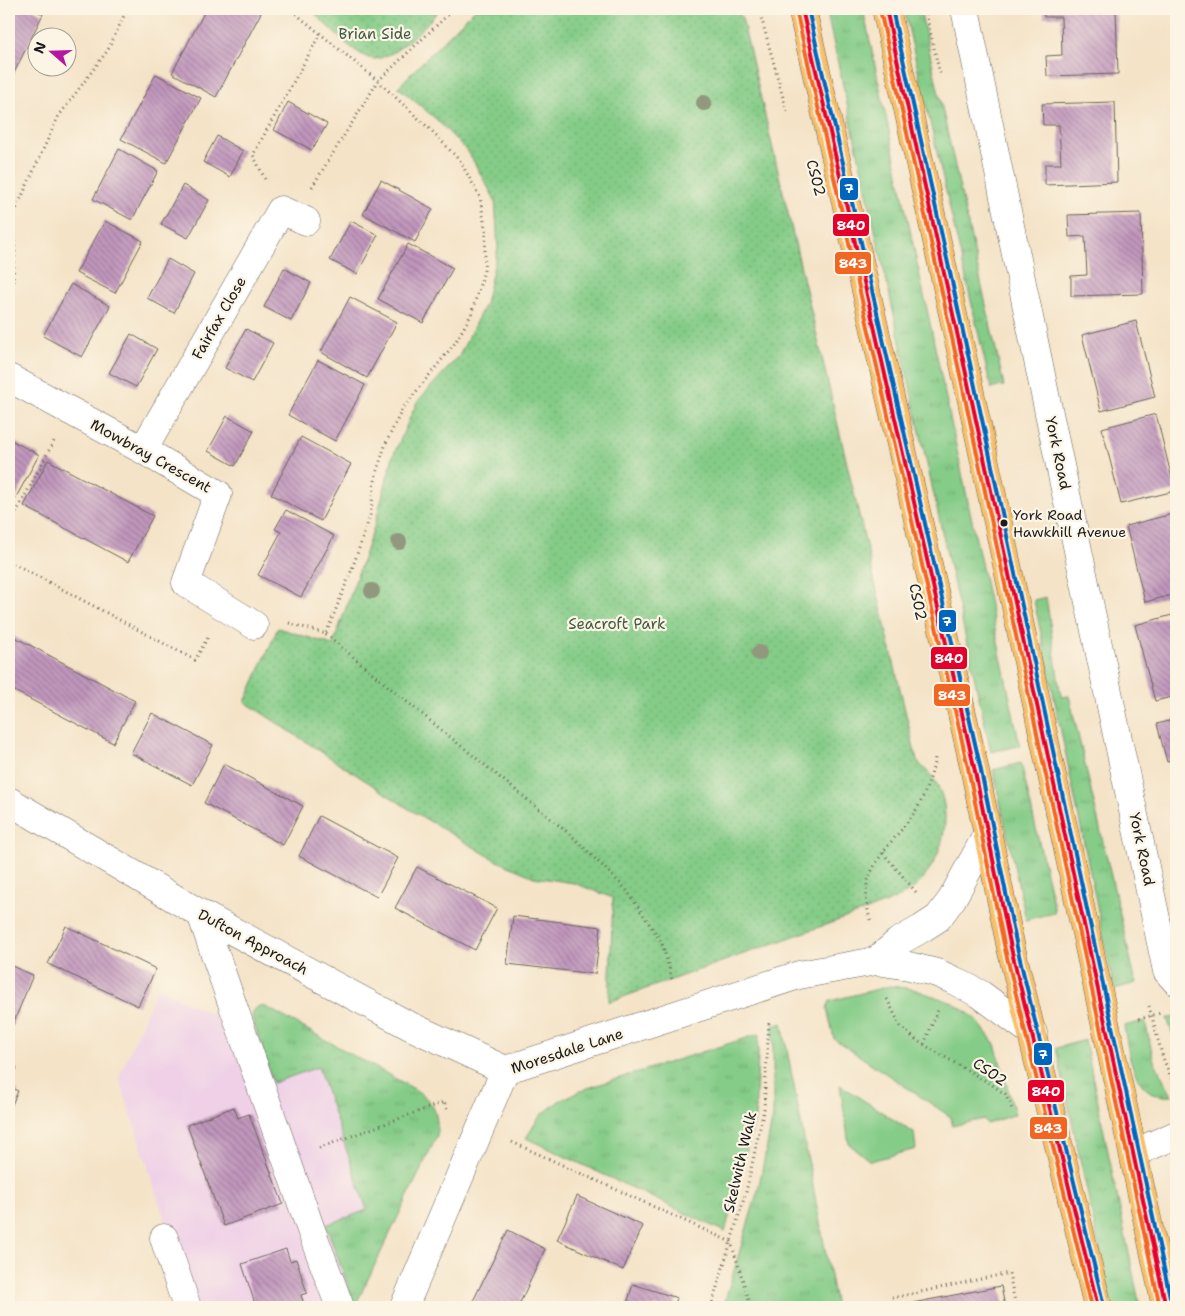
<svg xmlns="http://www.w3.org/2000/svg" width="1185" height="1316" font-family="'Shantell Sans',sans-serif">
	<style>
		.built { fill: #efd0e7 }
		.grass { fill: url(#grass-tufts); stroke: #507452 }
		.park { fill: url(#park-dots); stroke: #507452 }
		.garden { fill: #85cc88; stroke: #507452 }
		.building { fill: url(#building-back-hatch) }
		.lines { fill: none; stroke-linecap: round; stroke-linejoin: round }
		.minor-casing { stroke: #686258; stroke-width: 29 }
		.highway-casing { stroke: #686258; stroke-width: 29 }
		.path { stroke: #686258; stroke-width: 3; stroke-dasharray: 1 4; stroke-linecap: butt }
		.minor { stroke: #fff; stroke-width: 28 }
		.highway { stroke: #f7c06c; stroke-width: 28 }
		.bus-1-casing { stroke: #fcf5e5; stroke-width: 8 }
		.bus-2-casing { stroke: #fcf5e5; stroke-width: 8 }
		.bus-3-casing { stroke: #fcf5e5; stroke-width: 8 }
		.bus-1 { stroke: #e4002b; stroke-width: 4 }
		.bus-2 { stroke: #f26522; stroke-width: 4 }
		.bus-3 { stroke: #0065bd; stroke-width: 4 }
		.tree { fill: #92987e }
		.bus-dot { fill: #1c1c1c; stroke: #fcf5e5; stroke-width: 2 }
		.labels { text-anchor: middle; stroke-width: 4.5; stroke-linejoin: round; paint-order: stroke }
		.bus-label { font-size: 14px; fill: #1c1c1c; stroke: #fcf5e5; text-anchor: start }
		.park-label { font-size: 15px; fill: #415a42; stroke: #fcf5e5 }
		.street-label { font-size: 15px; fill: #1c1c1c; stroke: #fcf5e5 }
		.line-badge { stroke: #fcf5e5; stroke-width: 2 }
		.badge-label { font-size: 14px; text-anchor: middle; font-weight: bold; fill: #fff }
	</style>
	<defs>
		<pattern id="grass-tufts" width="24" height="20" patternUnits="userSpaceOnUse" patternTransform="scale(1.25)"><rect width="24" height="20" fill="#85cc88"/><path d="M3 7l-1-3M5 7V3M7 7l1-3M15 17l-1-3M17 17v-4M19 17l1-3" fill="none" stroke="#72af75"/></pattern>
		<pattern id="park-dots" width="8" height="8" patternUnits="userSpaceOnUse" patternTransform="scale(1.25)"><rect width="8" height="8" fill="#85cc88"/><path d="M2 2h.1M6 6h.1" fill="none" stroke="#72af75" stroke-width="1.8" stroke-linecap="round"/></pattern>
		<pattern id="building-back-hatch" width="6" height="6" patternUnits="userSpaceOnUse" patternTransform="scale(1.25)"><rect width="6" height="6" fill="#c197bd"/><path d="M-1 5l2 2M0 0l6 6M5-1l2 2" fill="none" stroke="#9c7a99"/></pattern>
	</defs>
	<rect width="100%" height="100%" fill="#fcf5e5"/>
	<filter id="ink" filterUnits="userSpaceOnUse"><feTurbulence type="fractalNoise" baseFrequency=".02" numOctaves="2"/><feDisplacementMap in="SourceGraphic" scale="10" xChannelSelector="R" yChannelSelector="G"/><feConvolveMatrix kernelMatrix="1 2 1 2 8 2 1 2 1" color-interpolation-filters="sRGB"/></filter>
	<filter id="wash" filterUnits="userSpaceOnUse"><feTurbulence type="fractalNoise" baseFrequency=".0096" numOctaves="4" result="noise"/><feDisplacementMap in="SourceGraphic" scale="20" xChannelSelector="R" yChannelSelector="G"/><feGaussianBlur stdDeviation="1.12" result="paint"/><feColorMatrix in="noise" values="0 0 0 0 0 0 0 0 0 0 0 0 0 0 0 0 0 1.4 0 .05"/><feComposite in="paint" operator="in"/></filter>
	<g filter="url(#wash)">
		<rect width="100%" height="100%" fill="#f4e3c7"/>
		<path class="built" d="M157,988L256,1035L317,1067L367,1210L355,1307H193L119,1077Z"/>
		<path class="grass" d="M826,9H863L1020,746L991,752Z
			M904,9H920L1004,386L991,388Z
			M1046,597L1061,697L1069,696L1136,983L1114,989L1034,600Z
			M1021,763L1055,912L1026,920L993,770Z
			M259,1006L266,1007L416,1090C435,1103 438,1113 437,1136L355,1306L326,1225L367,1210L318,1067L273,1083L252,1017L254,1010Z
			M1176,1017V1044L1167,1018Z
			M1145,1021L1154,1061L1172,1096C1133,1100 1129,1054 1124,1026Z
			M782,1023L836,1307H723L758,1190L773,1116V1026Z
			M759,1034L755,1118L725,1232L526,1138L540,1116L559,1101L588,1088Z
			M1085,1040L1140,1307H1112L1056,1048Z"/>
		<path class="park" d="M311,9H440C427,24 395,59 374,59C358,59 322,21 311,9Z
			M475,9H736L742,18L917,761C923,768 931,774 935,781C954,811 944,854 922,880C913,891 899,897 887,903L609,1002L613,898L574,883L534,877L497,861L409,809L245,702L278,628L333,645L374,527L393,456L417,402L459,356L485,304L498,248L495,200L469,153L436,119L398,87Z"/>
		<path class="garden" d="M890,986L913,989L953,1003L975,1018L995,1044L1015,1114L987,1124L984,1119L952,1126L951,1117L834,1039L827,1008L830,1001Z
			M840,1085L914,1133L916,1149L870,1161L849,1144Z"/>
		<g id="blocks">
			<path class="building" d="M9,9H32L43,14L11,79L9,78Z
				M206,9H259L262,11L216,97L172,73Z
				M1044,9H1116L1118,74L1047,76L1046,56L1062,55L1061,17H1044Z
				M156,74L201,98L166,163L121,139Z
				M288,102L327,124L312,150L274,130Z
				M1115,102L1117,182L1045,185V164H1061L1060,144L1059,125H1043L1042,104Z
				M217,136L243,151L230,177L203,162Z
				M119,149L158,171L132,220L93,199Z
				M381,180L433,209L415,242L363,214Z
				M183,185L209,200L188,238L161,224Z
				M1141,213L1143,294L1071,296V276L1087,275L1085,236L1069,237L1068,215Z
				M105,221L143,241L115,293L76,273Z
				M351,221L378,235L357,274L330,260Z
				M408,244L453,268L423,323L378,299Z
				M168,259L194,274L174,313L147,298Z
				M284,268L311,283L291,321L264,307Z
				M71,284L110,306L82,357L43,336Z
				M350,297L397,322L367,378L321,352Z
				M1136,321L1155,397L1101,411L1082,335Z
				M246,329L273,343L252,382L225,368Z
				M131,334L157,349L136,387L109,373Z
				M318,360L365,385L335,441L288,415Z
				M1156,414L1175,491L1121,504L1102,428Z
				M227,416L254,431L235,466L208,451Z
				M301,437L351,464L321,521L271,494Z
				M9,439L39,455L14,501L9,498Z
				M48,460L153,516L128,562L24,506Z
				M286,510L334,536L301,597L258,575L281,532L275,529Z
				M1176,513V594L1145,602L1126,526Z
				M1176,614V696L1155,701L1135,625Z
				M9,634L135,701L113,743L9,688Z
				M152,713L213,745L192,785L131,753Z
				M1176,719V759L1167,762L1157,724Z
				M224,764L303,806L283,845L204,803Z
				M319,816L398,858L377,897L299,856Z
				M417,867L497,908L475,950L395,908Z
				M513,916L601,927L595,974L507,964Z
				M66,926L156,969L138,1006L48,964Z
				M9,965L33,975L9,1034Z
				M9,1064L17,1068L9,1086Z
				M9,1087L18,1091L11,1107L9,1106Z
				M234,1107L238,1118L249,1114L283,1204L224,1226L187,1125Z
				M577,1196L643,1226L623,1270L557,1240Z
				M508,1230L545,1249L526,1290L518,1307H470Z
				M286,1249L290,1261L296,1259L307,1293L301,1295L305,1307H256L242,1264Z
				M633,1284L677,1298L674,1307H626Z
				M1001,1286L1005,1307H897V1306Z"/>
		</g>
	</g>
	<g filter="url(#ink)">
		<use href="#blocks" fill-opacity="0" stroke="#686258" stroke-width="1"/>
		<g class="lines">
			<g class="minor-casing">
				<path id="minor" d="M965,9L1046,399L1167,971L1176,981
					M9,378L143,450L218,494L186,583L254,625
					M143,450L281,210L306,221
					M9,801L201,914L408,1025L505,1070
					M201,914L311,1230L340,1307
					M876,961L898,942L921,929L938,918L952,899L988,833
					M1134,1153L1176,1135
					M164,1238L187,1307
					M404,1307L505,1070L799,975L876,961L909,966L937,973L953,980L980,994L1033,1033"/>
			</g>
			<g class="highway-casing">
				<path id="highway" d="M802,9L973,762L1011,948L1098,1307
					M886,9L965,369L1166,1307"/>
			</g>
			<path class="path" d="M759,9L787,112
				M925,9L940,74
				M265,179L253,155L320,34
				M312,187L378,81L454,9
				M9,342L15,250L12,218L58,117L108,50L127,9
				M9,526L54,441
				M9,561L195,660L208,637
				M289,623L326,634L352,569L370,516L376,474L386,443L403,408L455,343L471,315L484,271L486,234L480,197L460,161L434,133L378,81L290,9
				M326,634L390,688L572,836L626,889L662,943L672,979
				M883,853L916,892
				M870,920C867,907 864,891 869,878C878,851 905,830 919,805C927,790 932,774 935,758
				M887,999L901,1027L916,1040L991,1084L1005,1094L1012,1109
				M1149,1006L1163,1058L1176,1089
				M1139,1019L1161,1013
				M924,1044L938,1010
				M512,1142L731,1242L751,1307
				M319,1148L444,1102L448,1112
				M892,1298L1009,1273L1016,1307
				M711,1307L746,1192L764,1109L769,1021"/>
			<use href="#minor" class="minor"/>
			<use href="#highway" class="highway"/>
			<g class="bus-1-casing">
				<path id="bus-1" d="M802,9L973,762L1011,948L1098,1307
					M886,9L965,369L1166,1307"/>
			</g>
			<g class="bus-2-casing">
				<path id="bus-2" d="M796,10L967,763L1005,949L1092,1307
					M880,10L959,370L1160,1307"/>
			</g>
			<g class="bus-3-casing">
				<path id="bus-3" d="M808,9L979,761L1017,947L1104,1306
					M892,9L971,368L1172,1306"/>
			</g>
			<use href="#bus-1" class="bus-1"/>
			<use href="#bus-2" class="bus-2"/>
			<use href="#bus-3" class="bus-3"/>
		</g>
		<g class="tree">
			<circle cx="704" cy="103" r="8"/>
			<circle cx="399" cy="542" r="8"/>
			<circle cx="372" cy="591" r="8"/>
			<circle cx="759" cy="653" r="8"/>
		</g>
	</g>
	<circle class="bus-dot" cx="1004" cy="523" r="4.5"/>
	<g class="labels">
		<g class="bus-label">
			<text x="1013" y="520">York Road<tspan x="1013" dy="17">Hawkhill Avenue</tspan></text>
		</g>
		<g class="park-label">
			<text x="375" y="39">Brian Side</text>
			<text x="617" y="629">Seacroft Park</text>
		</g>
		<g class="street-label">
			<text transform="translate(816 178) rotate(75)" y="5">CS02</text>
			<text transform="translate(219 318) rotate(-60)" y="5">Fairfax Close</text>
			<text transform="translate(1058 453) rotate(78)" y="5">York Road</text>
			<text transform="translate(151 456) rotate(29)" y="5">Mowbray Crescent</text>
			<text transform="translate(918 602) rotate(78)" y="5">CS02</text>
			<text transform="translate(1142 849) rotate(78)" y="5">York Road</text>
			<text transform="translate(253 942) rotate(28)" y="5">Dufton Approach</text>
			<text transform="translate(567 1051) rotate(-18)" y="5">Moresdale Lane</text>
			<text transform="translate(990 1072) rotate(34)" y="5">CS02</text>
			<text transform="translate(740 1162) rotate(-77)" y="5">Skelwith Walk</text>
		</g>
	</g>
	<g class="line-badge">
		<rect x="839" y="177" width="20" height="24" rx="5" fill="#0065bd"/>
		<rect x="832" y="213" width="38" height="24" rx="5" fill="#e4002b"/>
		<rect x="834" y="251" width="38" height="24" rx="5" fill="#f26522"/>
		<rect x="938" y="609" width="19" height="24" rx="5" fill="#0065bd"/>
		<rect x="930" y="646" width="38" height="24" rx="5" fill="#e4002b"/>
		<rect x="933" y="683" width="38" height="24" rx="5" fill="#f26522"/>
		<rect x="1033" y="1042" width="20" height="24" rx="5" fill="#0065bd"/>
		<rect x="1027" y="1079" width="38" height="24" rx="5" fill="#e4002b"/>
		<rect x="1029" y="1116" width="39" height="24" rx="5" fill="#f26522"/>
	</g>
	<g class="badge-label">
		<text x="849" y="193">7</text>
		<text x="851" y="230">840</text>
		<text x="853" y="268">843</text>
		<text x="947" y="626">7</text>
		<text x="949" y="663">840</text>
		<text x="952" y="700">843</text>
		<text x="1043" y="1059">7</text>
		<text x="1046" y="1096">840</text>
		<text x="1048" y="1133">843</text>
	</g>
	<rect width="1185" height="1316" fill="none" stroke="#fcf5e5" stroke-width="30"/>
	<g transform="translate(52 52) rotate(290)"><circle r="24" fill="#fcf5e5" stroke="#a29e95"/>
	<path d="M0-4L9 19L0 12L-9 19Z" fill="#b5179e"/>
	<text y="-8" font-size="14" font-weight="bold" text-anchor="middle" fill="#1c1c1c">N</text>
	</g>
</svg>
